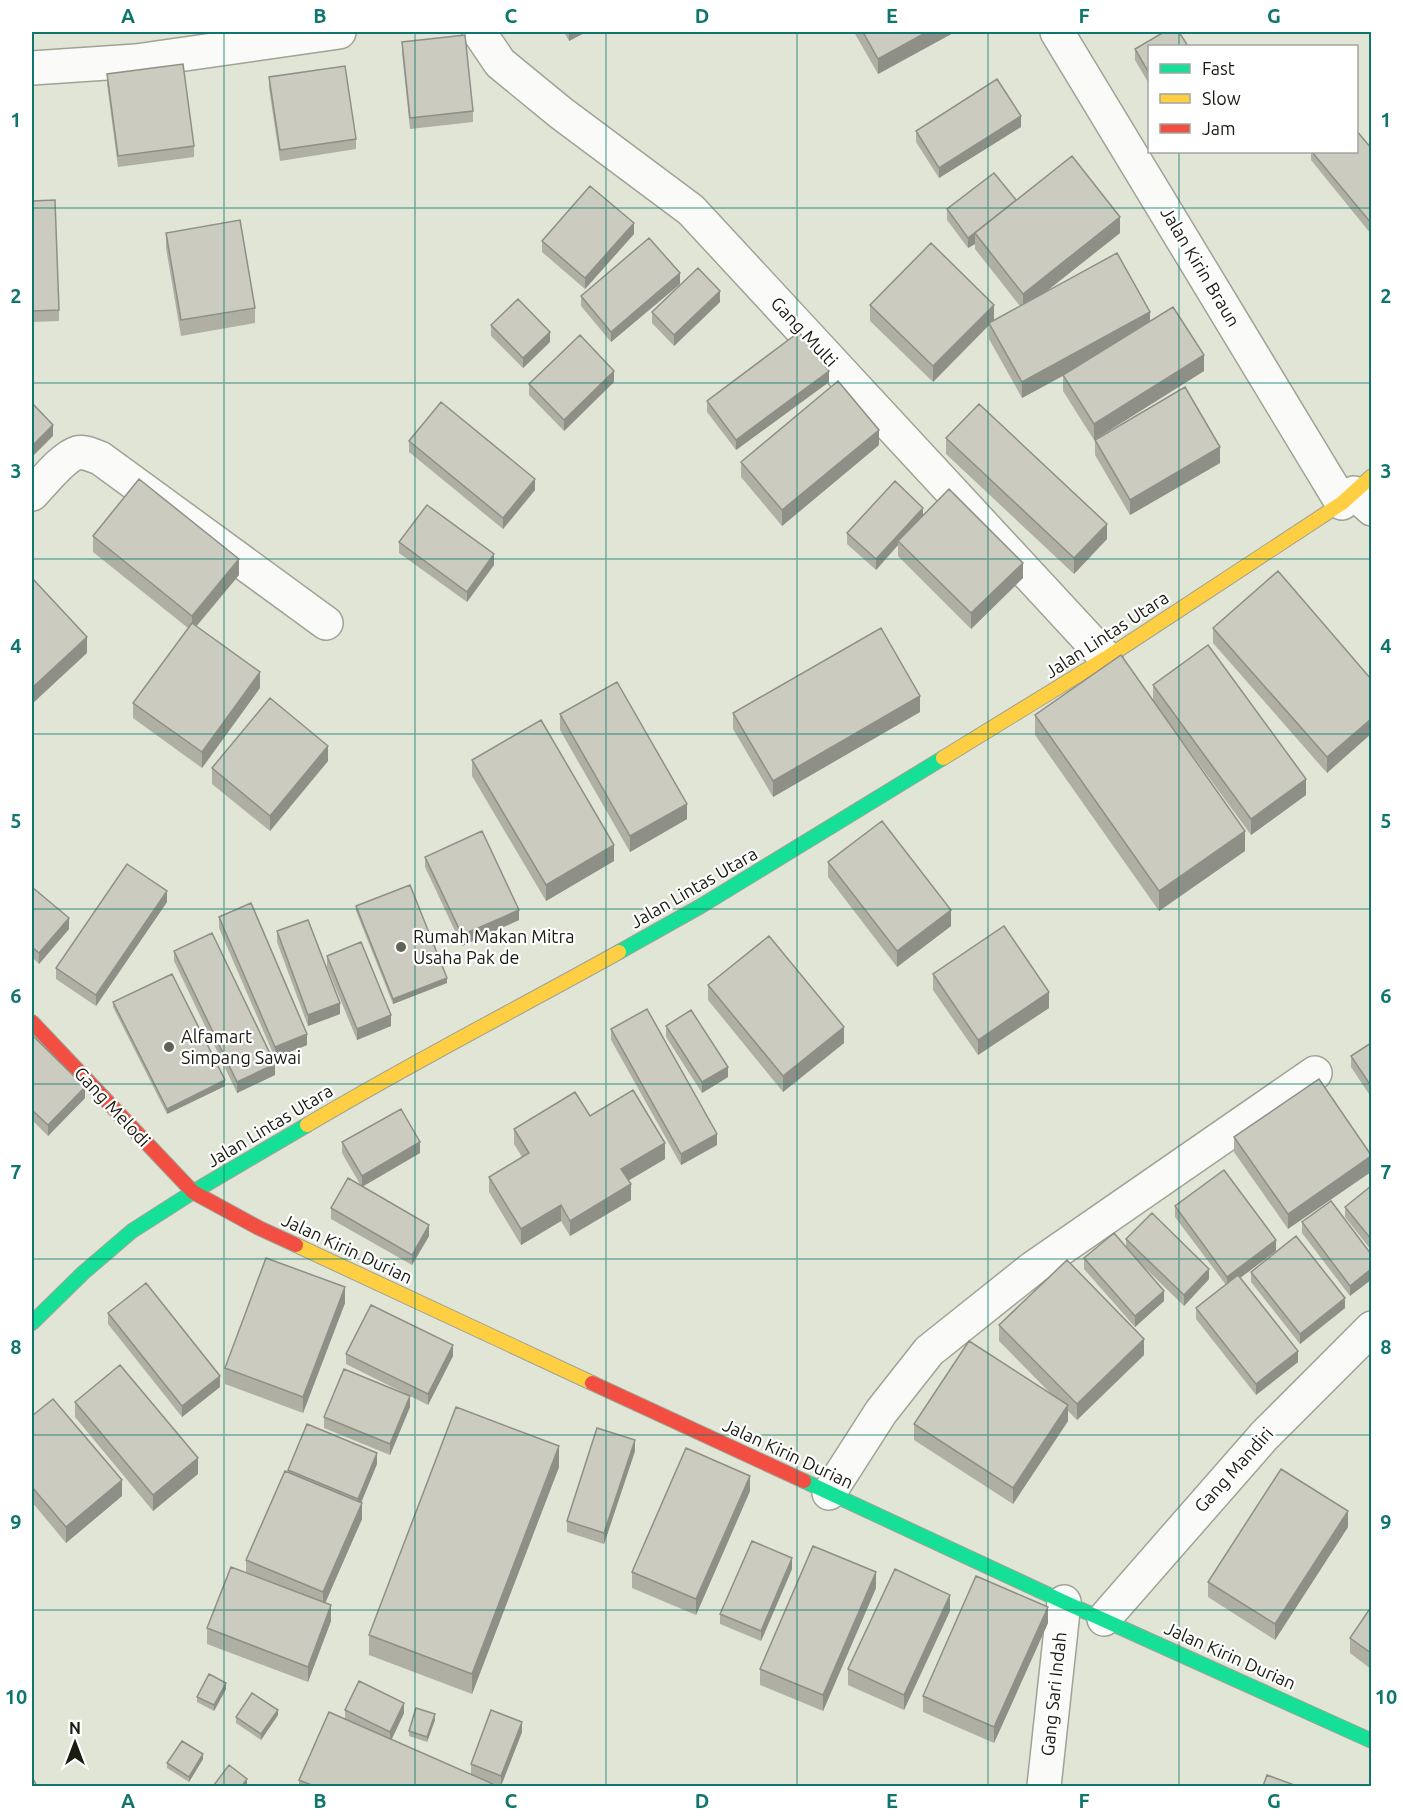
<svg xmlns="http://www.w3.org/2000/svg" width="1403" height="1818" font-family="Ubuntu,sans-serif">
	<style>
		.lines { fill: none; stroke-linecap: round; stroke-linejoin: round }
		.street-casing { stroke: #9fa396; stroke-width: 36 }
		.fast-casing { stroke: #9fa396; stroke-width: 16 }
		.slow-casing { stroke: #9fa396; stroke-width: 16 }
		.jam-casing { stroke: #9fa396; stroke-width: 16 }
		.street { stroke: #fafbf9; stroke-width: 33 }
		.fast { stroke: #16e098; stroke-width: 14 }
		.slow { stroke: #ffcf43; stroke-width: 14 }
		.jam { stroke: #f24e42; stroke-width: 14 }
		.wall { fill: #afafa4 }
		.shaded-wall { fill: #8e8f86 }
		.building { fill: #cbccbf; stroke: #8e8f86; stroke-width: 1.5 }
		.grid { fill: none; stroke: #0f766e; stroke-width: 1.5; stroke-opacity: 0.55 }
		.poi-dot { fill: #5f6256; stroke: #fff; stroke-width: 2 }
		.labels { text-anchor: middle; stroke-width: 4.5; stroke-linejoin: round; paint-order: stroke }
		.street-label { font-size: 18px; fill: #1a1c12; stroke: #fff }
		.poi-label { font-size: 18px; fill: #1a1c12; stroke: #fff; text-anchor: start }
		.neatline { fill: none; stroke: #0f766e; stroke-width: 2 }
		.grid-label { font-size: 20px; text-anchor: middle; font-weight: bold; fill: #0f766e }
	</style>
	<rect width="100%" height="100%" fill="#e0e5d5"/>
	<g class="lines">
		<g class="street-casing">
			<path id="street" d="M479,32L500,63L561,113L691,210L1106,658
				M1057,32L1342,503
				M32,68L136,61L339,32
				M1354,493L1372,509
				M32,494C42,484 63,457 77,453C85,451 93,456 100,458L326,623
				M829,1493L881,1412L929,1351L1033,1268L1315,1073
				M1104,1619L1264,1436L1372,1328
				M1044,1786L1064,1602"/>
		</g>
		<g class="fast-casing">
			<path id="fast" d="M619,952L701,906L943,758
				M32,1323L83,1273L132,1231L193,1192L307,1125
				M804,1481L1064,1602L1372,1741"/>
		</g>
		<g class="slow-casing">
			<path id="slow" d="M943,758L1106,658L1342,503L1372,476
				M307,1125C409,1064 515,1010 619,952
				M296,1245L592,1383"/>
		</g>
		<g class="jam-casing">
			<path id="jam" d="M32,1022L193,1192L259,1228L296,1245
				M592,1383L804,1481"/>
		</g>
		<use href="#street" class="street"/>
		<use href="#fast" class="fast"/>
		<use href="#slow" class="slow"/>
		<use href="#jam" class="jam"/>
	</g>
	<path class="wall" d="M564,32H586L569,41Z
		M854,32H955L878,74Z
		M402,42L473,111V122L410,129L402,53Z
		M1149,46V84L1135,60V49Z
		M107,74L194,146V157L118,167L107,84Z
		M269,77L356,139V149L280,161L269,88Z
		M1021,127L939,178L916,142V131Z
		M1371,148V234L1311,160V152H1356Z
		M1016,200L1120,233L1043,293L1150,320L1204,371L1094,440L1063,391V376L1022,398L989,339V325L933,382L870,321V305L993,321L1020,306L975,249V244L968,248L947,220V209Z
		M32,201L59,310V321L32,322Z
		M166,233L255,308V323L181,336L166,248Z
		M634,234L585,289L542,252V241Z
		M680,284L611,342L581,306V296Z
		M720,302L674,346L652,323V312Z
		M491,325L550,342L523,368L491,336Z
		M614,382L564,431L529,395V384Z
		M829,382L736,450L707,412V401Z
		M946,438L1107,539L1074,574L946,454Z
		M1095,440L1220,463L1130,515L1095,455Z
		M409,441L535,490L503,529L409,452Z
		M879,445L782,526L741,477V462Z
		M923,516L1023,578L971,629L898,556V545L876,570L847,544V533Z
		M93,536L239,575L196,627L260,688L202,768L133,718V703L188,628L93,552Z
		M399,542L494,565L467,602L399,553Z
		M1213,628L1371,679L1327,773L1213,643Z
		M1153,685L1306,795L1251,835L1153,701Z
		M920,712L773,797L733,729V713Z
		M560,714L687,819L630,852L560,730Z
		M1035,715L1245,851L1159,911L1035,735Z
		M472,760L614,861L546,901L472,776Z
		M328,761L270,831L212,784V768Z
		M425,857L519,920L462,946L425,867Z
		M828,862L951,926L897,967L828,877Z
		M32,887L69,929L39,964L32,957Z
		M167,902L96,1006L56,979V968Z
		M356,906L447,983L393,1004L356,911Z
		M219,917L307,1045L275,1058L219,928Z
		M277,931L340,1014L308,1026L277,942Z
		M174,951L275,1075L237,1093L174,961Z
		M327,956L391,1026L357,1040L327,967Z
		M933,974L1049,1008L978,1055L933,990Z
		M708,985L844,1043L783,1092L708,1000Z
		M113,1002L225,1086L167,1114L113,1007Z
		M666,1026L728,1077L702,1093L666,1037Z
		M611,1029L717,1145L681,1165L611,1040Z
		M32,1035L85,1098L48,1136L32,1120Z
		M1371,1043V1097L1351,1067V1056Z
		M1319,1079L1288,1229L1234,1152V1137Z
		M590,1116L665,1159L629,1180L631,1200L570,1236L561,1221L521,1245L489,1192V1177L522,1157L514,1144V1129Z
		M342,1142L420,1153L362,1186L429,1236L412,1265L331,1219V1208L361,1186L342,1153Z
		M1371,1186V1250L1345,1217V1207Z
		M1175,1206L1240,1278L1298,1362L1256,1395L1196,1319V1308L1226,1285L1175,1217Z
		M1302,1222L1371,1254L1350,1296L1302,1233Z
		M1126,1239L1209,1279L1184,1306L1138,1261L1164,1301L1135,1327L1084,1269V1258L1126,1248Z
		M1251,1272L1345,1308L1300,1344L1251,1282Z
		M345,1303L303,1413L225,1384V1368Z
		M108,1313L220,1387L182,1417L108,1324Z
		M999,1325L1144,1355L1077,1420L1068,1411V1421L1013,1504L914,1440V1424L1052,1395L999,1341Z
		M346,1354L453,1356L428,1405L346,1364Z
		M75,1402L198,1474L153,1511L75,1417Z
		M410,1407L390,1455L324,1428V1417Z
		M32,1416L122,1496L66,1543L32,1502Z
		M635,1451L604,1544L567,1532V1521Z
		M377,1464L361,1503L362,1519L325,1603L331,1621L308,1682L207,1644V1628L246,1573V1560L288,1472V1470Z
		M559,1467L472,1694L369,1655V1635Z
		M750,1491L696,1615L632,1588V1572Z
		M1348,1527L1275,1640L1208,1597V1582Z
		M792,1569L761,1641L720,1624V1614Z
		M876,1588L823,1711L760,1685V1669Z
		M1371,1607V1669L1350,1653V1638Z
		M950,1611L904,1710L848,1685V1669Z
		M1048,1623L994,1743L923,1712V1696Z
		M226,1689L214,1711L197,1702V1697Z
		M345,1710L404,1713L391,1740L471,1775V1764L522,1732L501,1786L480,1779L493,1786H299V1780L345,1719Z
		M278,1715L261,1740L236,1723V1717Z
		M435,1720L427,1742L409,1736V1731Z
		M203,1759L189,1782L167,1768V1763Z"/>
	<path class="shaded-wall" d="M569,32H586L569,41Z
		M927,32H955L878,74V59Z
		M1021,116V127L939,178V168Z
		M1016,201L975,233V244L968,248V238Z
		M1120,217V233L1023,310V294Z
		M634,223V234L585,289V278Z
		M680,273V284L611,342V332Z
		M720,291V302L674,346V335Z
		M994,305V320L933,382V366Z
		M1150,312V328L1022,398V382Z
		M550,332V342L523,368V358Z
		M1204,355V371L1094,440V424Z
		M614,371V382L564,431V420Z
		M829,371V382L736,450V440Z
		M53,425V436L32,457V446Z
		M879,430V445L782,526V510Z
		M1220,447V463L1130,515V500Z
		M535,479V490L503,529V518Z
		M923,508V518L898,541V545L876,570V559Z
		M1107,524V539L1074,574V558Z
		M494,554V565L467,602V592Z
		M239,559V575L192,631V616Z
		M1023,563V578L971,629V613Z
		M87,637V653L32,704V688Z
		M260,672V688L202,768V752Z
		M920,696V712L773,797V781Z
		M1371,719V734L1327,773V757Z
		M328,746V761L270,831V816Z
		M1306,779V795L1251,835V819Z
		M687,804V819L630,852V836Z
		M1245,831V851L1159,911V891Z
		M614,845V861L546,901V885Z
		M167,891V902L96,1006V995Z
		M519,910V920L462,946V935Z
		M951,910V926L897,967V951Z
		M69,918V929L39,964V953Z
		M447,978V983L393,1004V999Z
		M1049,992V1008L978,1055V1040Z
		M340,1003V1014L308,1026V1015Z
		M391,1015V1026L357,1040V1029Z
		M844,1027V1043L783,1092V1076Z
		M307,1034V1045L275,1058V1047Z
		M275,1064V1075L237,1093V1082Z
		M728,1067V1077L702,1093V1082Z
		M225,1080V1086L167,1114V1109Z
		M85,1087V1098L48,1136V1125Z
		M717,1134V1145L681,1165V1154Z
		M420,1142V1153L362,1187V1176Z
		M665,1143V1159L621,1185V1169Z
		M1371,1156V1172L1288,1229V1214Z
		M631,1184V1200L570,1236V1221Z
		M561,1205V1221L521,1245V1229Z
		M429,1225V1236L412,1265V1255Z
		M1276,1240V1251L1227,1288V1277Z
		M1209,1269V1279L1184,1306V1295Z
		M1371,1269V1280L1350,1296V1286Z
		M345,1287V1303L303,1413V1397Z
		M1164,1291V1301L1135,1327V1316Z
		M1345,1298V1308L1300,1344V1334Z
		M1144,1339V1355L1077,1420V1404Z
		M453,1345V1356L428,1405V1394Z
		M1298,1351V1362L1256,1395V1384Z
		M220,1376V1387L182,1417V1406Z
		M410,1396V1407L390,1455V1444Z
		M1068,1405V1421L1013,1504V1488Z
		M635,1440V1451L604,1544V1533Z
		M559,1446V1467L472,1694V1674Z
		M377,1453V1464L358,1510V1499Z
		M198,1458V1474L153,1511V1495Z
		M750,1476V1491L696,1615V1599Z
		M122,1480V1496L66,1543V1527Z
		M362,1503V1519L323,1608V1592Z
		M1348,1511V1527L1275,1640V1624Z
		M792,1558V1569L761,1641V1631Z
		M876,1572V1588L823,1711V1695Z
		M950,1595V1611L904,1710V1695Z
		M331,1605V1621L308,1682V1667Z
		M1048,1607V1623L994,1743V1727Z
		M226,1683V1689L214,1711V1705Z
		M404,1703V1713L390,1743V1732Z
		M278,1710V1715L261,1740V1734Z
		M435,1714V1720L427,1742V1737Z
		M522,1722V1732L501,1786V1776Z
		M203,1754V1759L189,1782V1777Z
		M247,1779V1785L246,1786H242Z"/>
	<path class="building" d="M863,32H927L878,59Z
		M1164,32H1179L1188,46H1149V73L1135,49Z
		M465,35L473,111L410,118L402,42Z
		M183,64L194,146L118,156L107,74Z
		M345,66L356,139L280,150L269,77Z
		M997,79L1021,116L939,168L916,131Z
		M1356,130L1371,148V223L1312,152H1356Z
		M1072,156L1120,217L1023,294L975,233Z
		M994,173L1016,200L968,238L947,209Z
		M590,186L634,223L585,278L542,241Z
		M55,200L59,310L32,311V201Z
		M240,220L255,308L181,320L166,233Z
		M649,238L680,273L611,332L581,296Z
		M931,243L994,305L933,366L870,305Z
		M1117,253L1150,312L1022,382L989,323Z
		M698,268L720,291L674,335L652,312Z
		M518,299L550,332L523,358L491,325Z
		M1173,307L1204,355L1094,424L1063,375Z
		M799,332L829,371L736,440L707,401Z
		M580,335L614,371L564,420L529,384Z
		M838,381L879,430L782,510L741,462Z
		M1185,387L1220,447L1130,500L1095,440Z
		M441,402L535,479L503,518L409,441Z
		M32,403L53,425L32,446Z
		M979,404L1107,524L1074,558L946,438Z
		M139,479L239,559L192,616L93,536Z
		M895,481L923,508L876,559L847,533Z
		M949,489L1023,563L971,613L898,541Z
		M427,505L494,554L467,592L399,542Z
		M1278,571L1371,679V719L1327,757L1213,628Z
		M32,578L87,637L32,688Z
		M192,623L260,672L202,752L133,703Z
		M881,628L920,696L773,781L733,713Z
		M1208,645L1306,779L1251,819L1153,685Z
		M1121,655L1245,831L1159,891L1035,715Z
		M617,682L687,804L630,836L560,714Z
		M270,698L328,746L270,816L212,768Z
		M541,720L614,845L546,885L472,760Z
		M882,821L951,910L897,951L828,862Z
		M482,831L519,910L462,935L425,857Z
		M127,864L167,891L96,995L56,968Z
		M410,885L447,978L393,999L356,906Z
		M32,887L69,918L39,953L32,947Z
		M251,903L307,1034L275,1047L219,917Z
		M308,920L340,1003L308,1015L277,931Z
		M1004,926L1049,992L978,1040L933,974Z
		M212,933L275,1064L237,1082L174,951Z
		M769,936L844,1027L783,1076L708,985Z
		M361,942L391,1015L357,1029L327,956Z
		M172,974L225,1080L167,1109L113,1002Z
		M647,1009L717,1134L681,1154L611,1029Z
		M691,1010L728,1067L702,1082L666,1026Z
		M32,1035L85,1087L48,1125L32,1110Z
		M1371,1043V1086L1351,1056Z
		M1319,1079L1371,1155V1156L1288,1214L1234,1137Z
		M633,1090L665,1143L621,1169L631,1184L570,1221L561,1205L521,1229L489,1177L529,1153L514,1129L575,1092L590,1116Z
		M401,1109L420,1142L362,1176L342,1142Z
		M1224,1170L1276,1240L1227,1277L1175,1206Z
		M348,1178L429,1225L412,1255L331,1208Z
		M1371,1186V1239L1345,1207Z
		M1331,1201L1371,1254V1269L1350,1286L1302,1222Z
		M1152,1213L1209,1269L1184,1295L1126,1239Z
		M1114,1233L1164,1291L1135,1316L1084,1258Z
		M1296,1236L1345,1298L1300,1334L1251,1272Z
		M266,1258L345,1287L303,1397L225,1368Z
		M1067,1260L1144,1339L1077,1404L999,1325Z
		M1238,1275L1298,1351L1256,1384L1196,1308Z
		M146,1283L220,1376L182,1406L108,1313Z
		M371,1305L453,1345L428,1394L346,1354Z
		M969,1341L1068,1405L1013,1488L914,1424Z
		M120,1365L198,1458L153,1495L75,1402Z
		M344,1369L410,1396L390,1444L324,1417Z
		M53,1399L122,1480L66,1527L32,1487V1416Z
		M456,1407L559,1446L472,1674L369,1635Z
		M307,1424L377,1453L358,1499L288,1470Z
		M597,1428L635,1440L604,1533L567,1521Z
		M686,1448L750,1476L696,1599L632,1572Z
		M1281,1469L1348,1511L1275,1624L1208,1582Z
		M285,1471L362,1503L323,1592L246,1560Z
		M752,1541L792,1558L761,1631L720,1614Z
		M813,1546L876,1572L823,1695L760,1669Z
		M231,1567L331,1605L308,1667L207,1628Z
		M895,1569L950,1595L904,1695L848,1669Z
		M976,1576L1048,1607L994,1727L923,1696Z
		M1371,1607V1653L1350,1638Z
		M209,1674L226,1683L214,1705L197,1697Z
		M359,1681L404,1703L390,1732L345,1710Z
		M252,1693L278,1710L261,1734L236,1717Z
		M416,1708L435,1714L427,1737L409,1731Z
		M491,1710L522,1722L501,1776L471,1764Z
		M329,1712L493,1784L491,1786H314L299,1780Z
		M182,1741L203,1754L189,1777L167,1763Z
		M229,1765L247,1779L242,1786H217L214,1785Z
		M1267,1775L1297,1786H1263Z
		M32,1777L37,1786H32Z"/>
	<path class="grid" d="M224,32V1786M415,32V1786M606,32V1786M797,32V1786M988,32V1786M1179,32V46M1179,152V1786M32,208H1372M32,383H1372M32,559H1372M32,734H1372M32,909H1372M32,1084H1372M32,1259H1372M32,1435H1372M32,1610H1372"/>
	<g class="poi-dot">
		<circle cx="401" cy="947" r="6"/>
		<circle cx="169" cy="1047" r="6"/>
	</g>
	<g class="labels">
		<g class="street-label">
			<text transform="translate(1200 267) rotate(59)" y="6">Jalan Kirin Braun</text>
			<text transform="translate(804 332) rotate(47)" y="6">Gang Multi</text>
			<text transform="translate(1107 635) rotate(-33)" y="6">Jalan Lintas Utara</text>
			<text transform="translate(694 888) rotate(-30)" y="6">Jalan Lintas Utara</text>
			<text transform="translate(112 1107) rotate(47)" y="6">Gang Melodi</text>
			<text transform="translate(270 1126) rotate(-31)" y="6">Jalan Lintas Utara</text>
			<text transform="translate(347 1249) rotate(25)" y="6">Jalan Kirin Durian</text>
			<text transform="translate(788 1454) rotate(25)" y="6">Jalan Kirin Durian</text>
			<text transform="translate(1234 1470) rotate(-48)" y="6">Gang Mandiri</text>
			<text transform="translate(1230 1656) rotate(24)" y="6">Jalan Kirin Durian</text>
			<text transform="translate(1054 1694) rotate(-84)" y="6">Gang Sari Indah</text>
		</g>
		<g class="poi-label">
			<text x="413" y="943">Rumah Makan Mitra<tspan x="413" dy="21">Usaha Pak de</tspan></text>
			<text x="181" y="1043">Alfamart<tspan x="181" dy="21">Simpang Sawai</tspan></text>
		</g>
	</g>
	<rect width="1403" height="1818" fill="none" stroke="#ffffff" stroke-width="66"/>
	<rect x="1148" y="45" width="210" height="108" fill="#ffffff" stroke="#a3a4a0" stroke-width="1.5"/>
	<rect x="1160" y="64" width="30" height="9" fill="#16e098" stroke="#a3a4a0" stroke-width="1.5"/>
	<text x="1202" y="75" font-size="18" fill="#1a1c12">Fast</text>
	<rect x="1160" y="94" width="30" height="9" fill="#ffcf43" stroke="#a3a4a0" stroke-width="1.5"/>
	<text x="1202" y="105" font-size="18" fill="#1a1c12">Slow</text>
	<rect x="1160" y="124" width="30" height="9" fill="#f24e42" stroke="#a3a4a0" stroke-width="1.5"/>
	<text x="1202" y="135" font-size="18" fill="#1a1c12">Jam</text>
	<g transform="translate(75 1743)" stroke="#ffffff" stroke-width="4.5" paint-order="stroke">
	<path d="M0-4.5L10 22L0 15L-10 22Z" fill="#1a1c12"/>
	<text y="-9" font-size="16" font-weight="bold" text-anchor="middle" fill="#1a1c12">N</text>
	</g>
	<rect x="33" y="33" width="1337" height="1752" class="neatline"/>
	<g class="grid-label">
		<text x="128" y="23">A</text>
		<text x="320" y="23">B</text>
		<text x="511" y="23">C</text>
		<text x="702" y="23">D</text>
		<text x="892" y="23">E</text>
		<text x="1084" y="23">F</text>
		<text x="1274" y="23">G</text>
		<text x="16" y="127">1</text>
		<text x="1386" y="127">1</text>
		<text x="16" y="303">2</text>
		<text x="1386" y="303">2</text>
		<text x="16" y="478">3</text>
		<text x="1386" y="478">3</text>
		<text x="16" y="653">4</text>
		<text x="1386" y="653">4</text>
		<text x="16" y="828">5</text>
		<text x="1386" y="828">5</text>
		<text x="16" y="1003">6</text>
		<text x="1386" y="1003">6</text>
		<text x="16" y="1179">7</text>
		<text x="1386" y="1179">7</text>
		<text x="16" y="1354">8</text>
		<text x="1386" y="1354">8</text>
		<text x="16" y="1529">9</text>
		<text x="1386" y="1529">9</text>
		<text x="16" y="1704">10</text>
		<text x="1386" y="1704">10</text>
		<text x="128" y="1808">A</text>
		<text x="320" y="1808">B</text>
		<text x="511" y="1808">C</text>
		<text x="702" y="1808">D</text>
		<text x="892" y="1808">E</text>
		<text x="1084" y="1808">F</text>
		<text x="1274" y="1808">G</text>
	</g>
</svg>
